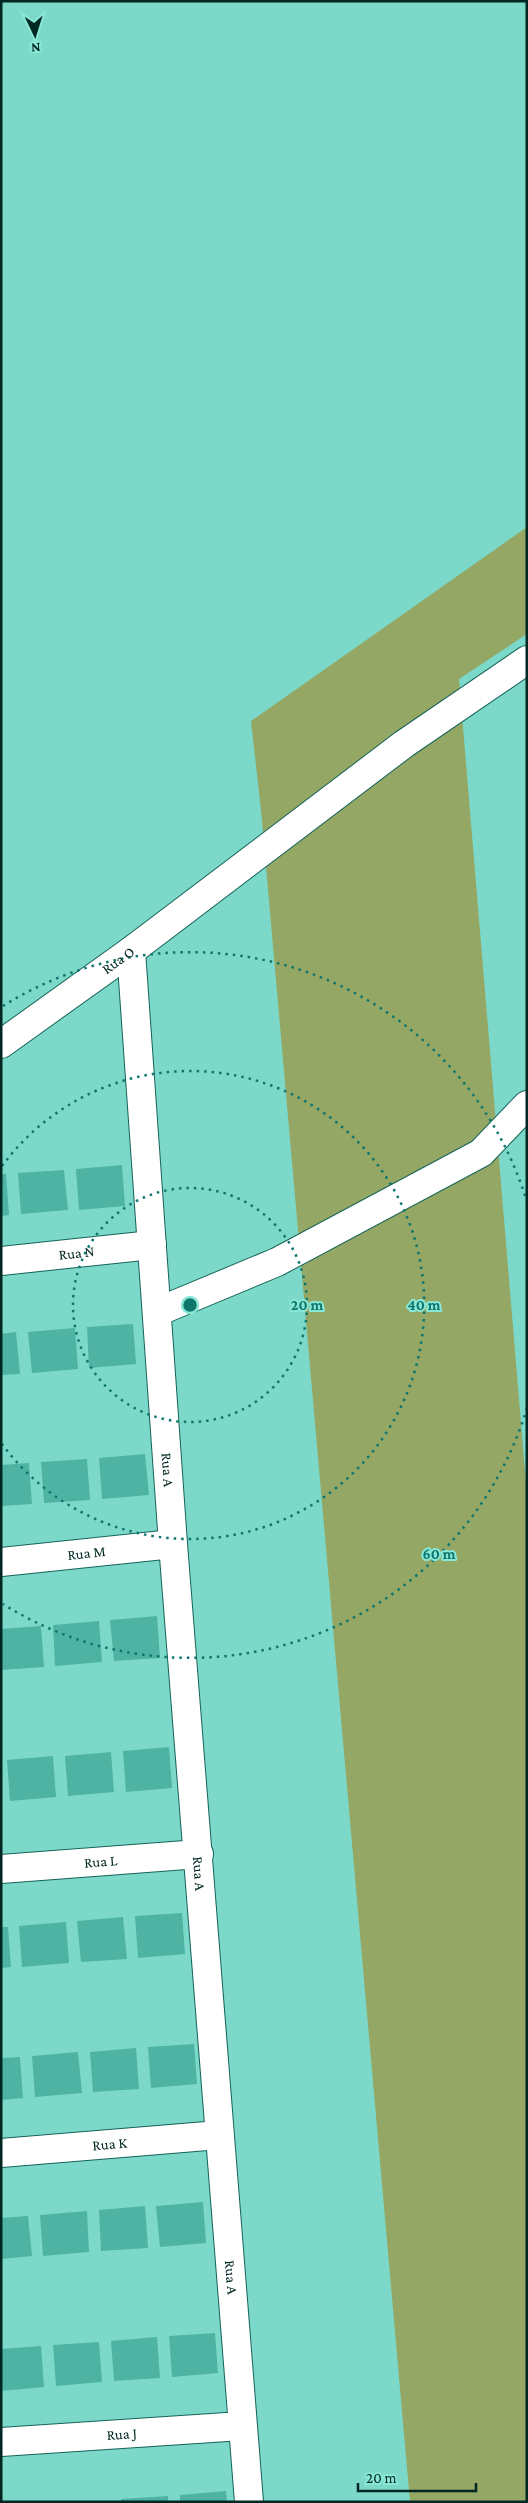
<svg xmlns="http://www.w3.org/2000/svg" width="528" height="2503" font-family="'Crimson Pro',serif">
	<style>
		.green { fill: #94a764 }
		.building { fill: #4eb3a3 }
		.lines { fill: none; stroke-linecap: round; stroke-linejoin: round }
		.street-casing { stroke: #156358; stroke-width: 30 }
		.street { stroke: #fff; stroke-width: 28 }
		.ring { fill: none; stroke: #0f766e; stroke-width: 2.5; stroke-dasharray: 2.5 5 }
		.labels { text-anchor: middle; stroke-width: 4; stroke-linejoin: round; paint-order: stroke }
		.street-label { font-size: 15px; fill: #002722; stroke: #89e7d6 }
		.centre { fill: #0f766e; stroke: #89e7d6; stroke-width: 2.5 }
		.ring-label { font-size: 15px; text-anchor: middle; font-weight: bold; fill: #0f766e; stroke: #89e7d6; stroke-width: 4; stroke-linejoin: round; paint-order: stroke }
	</style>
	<rect width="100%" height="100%" fill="#7cd9c9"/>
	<path class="green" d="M527,527V634L459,679L527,1495V2502H410L261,810L251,721Z"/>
	<path class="building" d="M122,1165L125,1206L79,1210L76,1169Z
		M64,1170L68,1210L21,1214L18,1173Z
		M1,1174H6L9,1215L1,1216Z
		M133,1324L136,1364L89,1368L87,1327Z
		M75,1328L78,1369L32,1373L28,1332Z
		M16,1332L20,1374L1,1375V1334Z
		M145,1454L149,1495L102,1499L99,1458Z
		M87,1459L90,1500L44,1503L41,1462Z
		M29,1463L32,1504L1,1506V1465Z
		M157,1616L160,1658L114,1661L110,1620Z
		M99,1621L102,1662L55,1666L53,1625Z
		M41,1626L44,1667L1,1670V1629Z
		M169,1747L172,1788L126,1792L123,1751Z
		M111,1752L114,1792L68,1796L65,1756Z
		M53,1756L56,1797L10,1801L7,1760Z
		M182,1913L185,1954L138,1958L135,1916Z
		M123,1917L127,1959L81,1962L77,1921Z
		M66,1922L69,1963L22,1967L19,1926Z
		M1,1927H8L11,1967L1,1968Z
		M194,2044L197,2084L151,2088L148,2047Z
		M136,2048L139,2089L93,2092L90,2052Z
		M78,2052L82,2093L35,2097L32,2056Z
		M20,2057L23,2098L1,2100V2058Z
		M203,2202L206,2243L160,2247L156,2206Z
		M145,2206L148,2248L101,2251L99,2210Z
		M87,2211L89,2252L43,2256L40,2215Z
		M28,2216L32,2256L1,2259V2218Z
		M215,2333L218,2373L172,2377L169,2336Z
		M157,2337L160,2378L114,2381L111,2341Z
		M99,2342L102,2382L56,2386L53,2345Z
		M41,2346L44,2387L1,2391V2349Z
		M226,2491L227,2502H180V2495Z
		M168,2496V2502H121V2499Z"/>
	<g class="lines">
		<g class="street-casing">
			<g id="street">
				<path id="s1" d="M131,951L173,1544L249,2502"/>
				<path id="s2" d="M1,1044L131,951L404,744L527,660"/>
				<path id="s3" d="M1,1261L152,1245"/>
				<path d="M157,1312L277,1262L481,1153L527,1105"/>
				<path id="s4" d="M1,1562L173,1544"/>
				<path id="s5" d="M1,1869L199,1854"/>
				<path id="s6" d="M1,2153L219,2135"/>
				<path id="s7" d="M1,2442L242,2426"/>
			</g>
		</g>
		<use href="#street" class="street"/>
	</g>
	<g class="ring">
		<circle cx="190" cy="1305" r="117"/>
		<path d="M2 1166A234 234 0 1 1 2 1444"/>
		<path d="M527 1408A352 352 0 0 1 3 1604M3 1006A352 352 0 0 1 527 1202"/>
	</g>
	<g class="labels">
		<g class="street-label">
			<text dy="5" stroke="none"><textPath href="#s2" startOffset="144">Rua O</textPath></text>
			<text dy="5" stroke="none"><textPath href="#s3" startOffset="76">Rua N</textPath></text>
			<text dy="5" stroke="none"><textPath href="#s1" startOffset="520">Rua A</textPath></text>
			<text dy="5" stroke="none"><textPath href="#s4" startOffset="86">Rua M</textPath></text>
			<text dy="5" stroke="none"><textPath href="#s5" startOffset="100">Rua L</textPath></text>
			<text dy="5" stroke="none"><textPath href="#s1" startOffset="925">Rua A</textPath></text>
			<text dy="5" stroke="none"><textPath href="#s6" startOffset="109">Rua K</textPath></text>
			<text dy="5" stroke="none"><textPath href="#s1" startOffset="1330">Rua A</textPath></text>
			<text dy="5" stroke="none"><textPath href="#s7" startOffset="121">Rua J</textPath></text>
		</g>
	</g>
	<circle cx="190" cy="1305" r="8" class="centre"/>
	<g class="ring-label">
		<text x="307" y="1310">20 m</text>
		<text x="424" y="1310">40 m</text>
		<text x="439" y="1559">60 m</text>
	</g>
	<rect width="528" height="2503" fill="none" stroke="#002722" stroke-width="5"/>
	<g transform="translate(35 35) rotate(176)" stroke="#89e7d6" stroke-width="4" paint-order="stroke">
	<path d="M0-4L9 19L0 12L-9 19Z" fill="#002722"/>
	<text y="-8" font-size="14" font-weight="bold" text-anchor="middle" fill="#002722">N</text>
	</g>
	<path d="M358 2483v8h118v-8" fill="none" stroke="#002722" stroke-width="2.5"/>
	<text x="366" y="2483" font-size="15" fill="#002722" stroke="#89e7d6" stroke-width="4" paint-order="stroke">20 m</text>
</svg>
